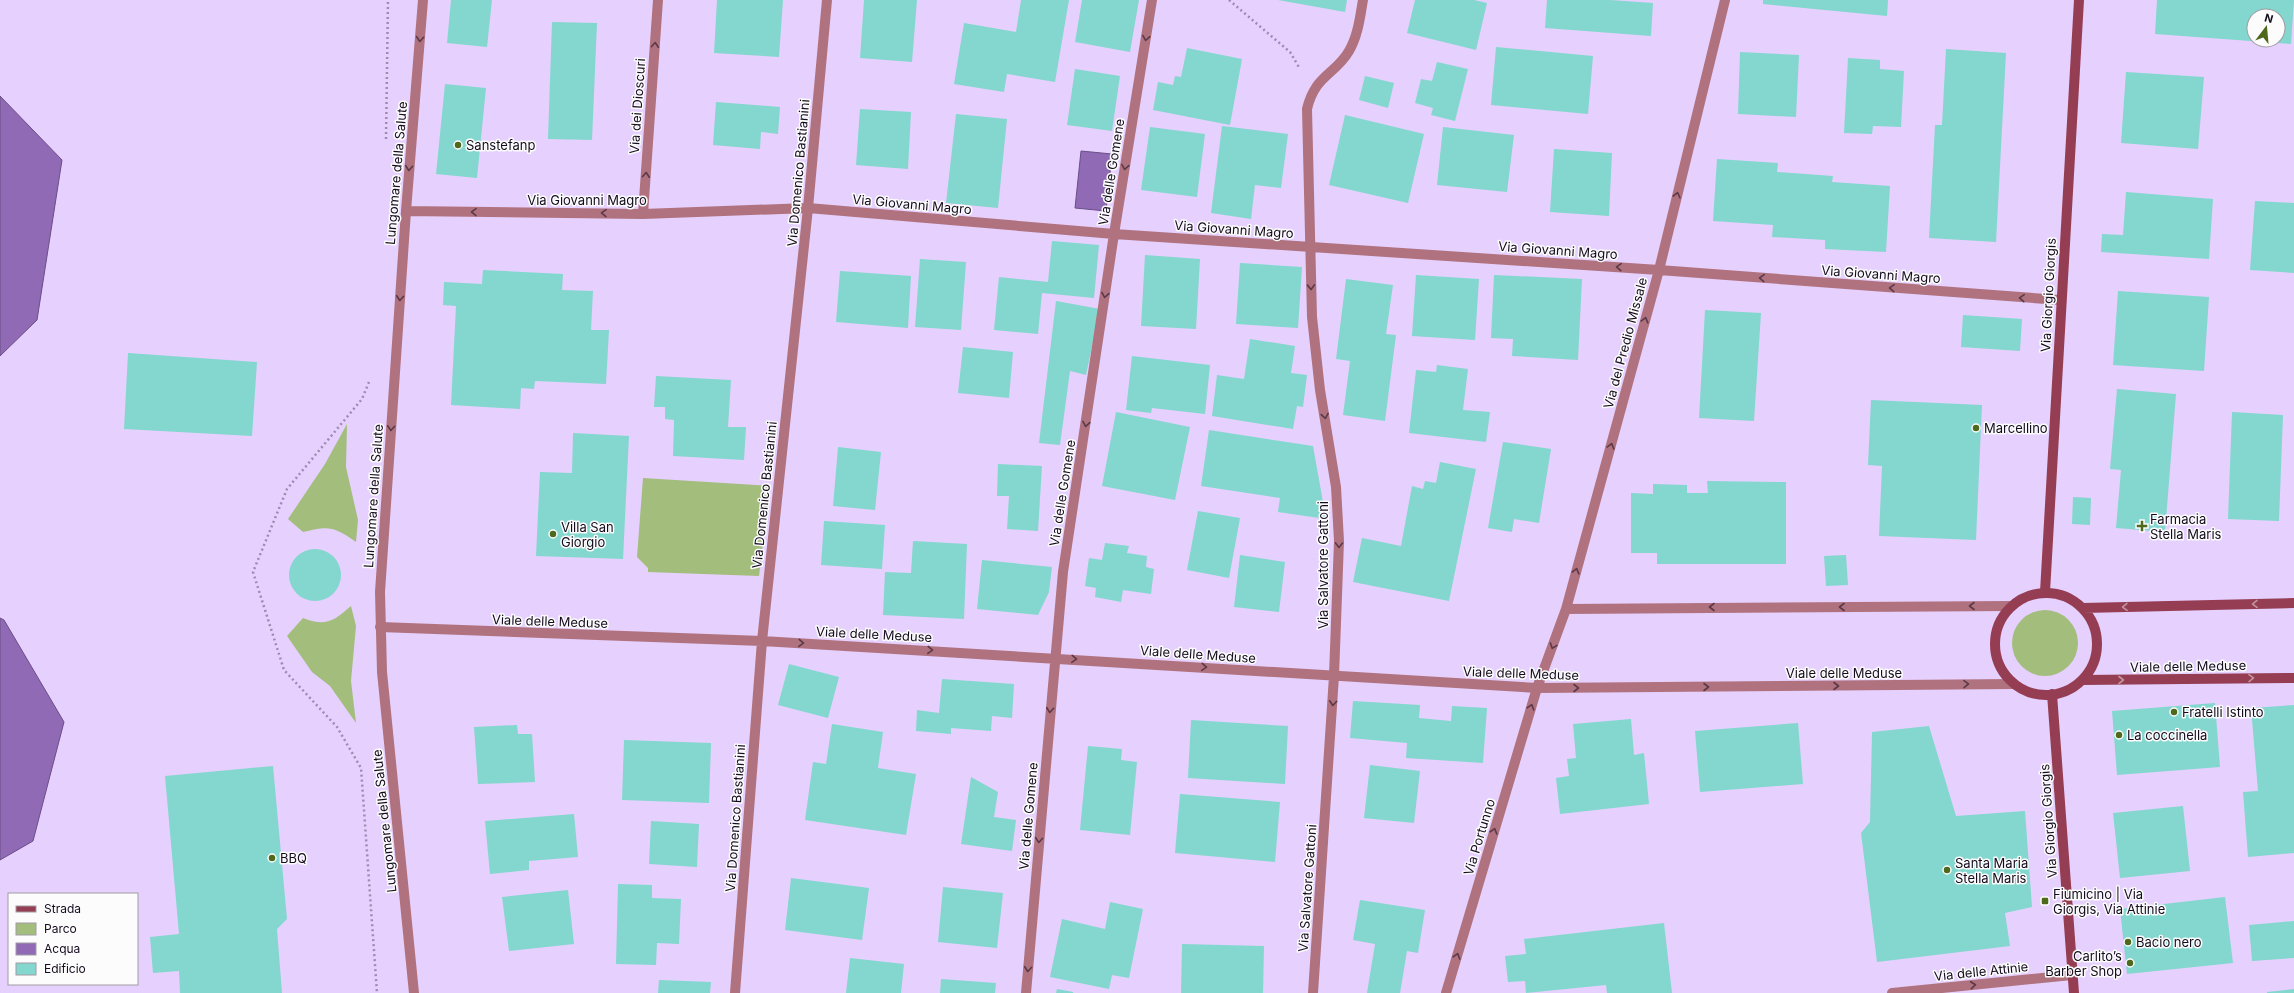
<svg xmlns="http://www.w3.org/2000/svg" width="2294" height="993" font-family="Inter,sans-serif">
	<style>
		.green { fill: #a2bd7c }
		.water { fill: #906ab4; stroke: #6b4e87 }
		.building { fill: #83d7ce; fill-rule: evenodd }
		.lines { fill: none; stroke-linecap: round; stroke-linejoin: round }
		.path { stroke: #9d8bb0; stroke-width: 2.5; stroke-dasharray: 2 3; stroke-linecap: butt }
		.street { stroke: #b0727e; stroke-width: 10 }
		.secondary { stroke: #953d53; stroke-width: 10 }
		.oneway { stroke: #5b3949 }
		.oneway2 { stroke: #c3939f }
		.poi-dot { fill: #4e691c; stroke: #fcfcfc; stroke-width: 1.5 }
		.labels { text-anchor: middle; stroke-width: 3; stroke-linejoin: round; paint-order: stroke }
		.street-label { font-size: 13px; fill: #150b1e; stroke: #fcfcfc }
		.poi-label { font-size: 13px; fill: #150b1e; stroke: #fcfcfc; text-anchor: start }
	</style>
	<rect width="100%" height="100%" fill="#e6d0fe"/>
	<path class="green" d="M347,424L346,467L358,520L356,542C333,526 329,526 303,532L288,519L325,464Z
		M643,478L770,486L759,576L648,572V568L637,557Z
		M351,606L356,626L351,681L356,723L330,686L312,672L287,636L303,618C326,627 334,621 351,606Z
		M2012 643a33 33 0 1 1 66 0a33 33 0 1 1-66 0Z"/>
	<path class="water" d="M0,96L62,160L37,320L0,356Z
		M1081,151L1112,154L1106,211L1075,208Z
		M0,618L4,620L64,722L33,841L0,860Z"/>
	<path class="building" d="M451,0H492L487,47L447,43Z
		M717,0H783L779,57L714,53Z
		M864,0H917L912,62L860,58Z
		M1021,0H1069L1055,82L1007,74L1004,92L954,84L964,23L1016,32Z
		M1082,0H1139L1130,52L1075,42Z
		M1278,0H1347L1345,12Z
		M1415,0H1474L1487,3L1476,50L1407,33Z
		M1547,0H1610L1653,3L1651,36L1545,28Z
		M1763,0H1888L1887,16L1763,4Z
		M2157,0H2294L2291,44L2155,34ZM2254,16H2278V40H2254Z
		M552,22L597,23L592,140L548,139Z
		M1496,47L1593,56L1588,114L1491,105Z
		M1187,48L1242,59L1230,125L1153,110L1158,82L1173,85L1175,76L1181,77Z
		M1946,49L2006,53L1996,242L1929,238L1935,125H1942Z
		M1740,52L1799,55L1796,117L1738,114Z
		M1848,58L1880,60V69L1904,71L1901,127L1873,126L1872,134L1844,133Z
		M1437,62L1468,69L1455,121L1431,115L1433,108L1415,103L1421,79L1432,81Z
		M1075,69L1120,76L1112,131L1067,125Z
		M2126,72L2204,77L2198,149L2121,143Z
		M1365,76L1394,83L1388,108L1359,100Z
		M445,84L486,88L477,178L436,174Z
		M716,102L780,107L778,134L761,132L760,149L713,145Z
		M860,109L911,112L908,169L856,165Z
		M956,114L1007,119L998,208L946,203Z
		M1345,115L1424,134L1408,203L1329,185Z
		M1222,126L1288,134L1281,188L1255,185L1251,219L1211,213Z
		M1150,127L1205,134L1197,197L1141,190Z
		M1443,127L1514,135L1507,192L1437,185Z
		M1554,149L1612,153L1609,216L1550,212Z
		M1717,159L1778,163L1777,172L1833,176L1832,182L1890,186L1886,252L1825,249V240L1772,237L1773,225L1713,221Z
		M2126,192L2213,199L2209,259L2101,252L2102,234L2123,235Z
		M2255,201L2294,203V273L2250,270Z
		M1052,241L1099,245L1094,298L1042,293L1038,334L994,330L999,277L1048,282Z
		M1145,255L1200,259L1196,329L1141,326Z
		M920,259L966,262L961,330L915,327Z
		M1240,263L1302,267L1298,328L1236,324Z
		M483,270L563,274L562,290L593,291L591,330H609L606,384L535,381L534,389L521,388L520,409L451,405L456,306L443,305L444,282L482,284Z
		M840,271L911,276L908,328L836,322Z
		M1416,275L1479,279L1475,340L1412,336Z
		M1494,275L1582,279L1578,360L1512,356L1513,339L1491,338Z
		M1346,279L1393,285L1386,334L1396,335L1385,421L1343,415L1350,361L1336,359Z
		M2118,291L2209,297L2204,371L2113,365Z
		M1056,301L1100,309L1086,375L1070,371L1060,445L1039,443Z
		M1705,310L1761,313L1754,421L1699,418Z
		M1963,315L2022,319L2020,351L1961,347Z
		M1250,339L1295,346L1291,373L1307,375L1303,407L1297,406L1293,429L1212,416L1217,375L1244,379Z
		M963,347L1013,352L1009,398L958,393Z
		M128,353L257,362L252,436L124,429Z
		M1132,356L1210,365L1205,414L1152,408L1151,413L1126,410Z
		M1437,365L1468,369L1463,410L1490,412L1486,442L1409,433L1416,370L1436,372Z
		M656,376L731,380L728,427H746L744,460L673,456L674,420L665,419V407H654Z
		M2117,389L2176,394L2165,532L2116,528L2121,470L2110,469Z
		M1871,400L1982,405L1976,540L1879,536L1882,466L1868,465Z
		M1116,412L1190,427L1175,500L1102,486Z
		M2232,412L2283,415L2279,521L2228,519Z
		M1209,430L1313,446L1326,519L1278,512L1280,498L1201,486Z
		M573,433L629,436L623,559L536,556L540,472L572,473Z
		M1503,442L1551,449L1539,523L1514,519L1512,532L1488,528Z
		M838,447L881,452L875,510L833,506Z
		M1440,462L1476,469L1449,601L1353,582L1362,538L1401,546L1412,486L1423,489L1425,481L1436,483Z
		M998,464L1042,466L1038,531L1007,529L1009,496H997Z
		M1707,481L1786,482V564H1657V553H1631V493L1653,494V484L1687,485V493H1708Z
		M2073,497L2091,498L2090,525L2072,524Z
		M1198,511L1240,518L1229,578L1187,570Z
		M824,521L885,525L882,569L821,565Z
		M913,541L967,544L964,619L883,615L885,572L911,573Z
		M1105,543L1129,546L1127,553L1147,556L1146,567L1154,569L1151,594L1123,590L1121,602L1095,597L1096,588L1085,586L1089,558L1102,560Z
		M289 575a26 26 0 1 1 52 0a26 26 0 1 1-52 0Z
		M1240,555L1285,562L1279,612L1234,607Z
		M1846,555L1848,585L1826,586L1824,556Z
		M982,560L1052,567L1049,592L1038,615L977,609Z
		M789,664L839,677L828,718L778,705Z
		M942,679L1014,684L1012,718L992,716L991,731L951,728V734L916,731L917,710L939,713Z
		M1353,701L1420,705L1419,718L1451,721L1452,706L1487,708L1483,763L1406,758L1407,743L1350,738Z
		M2215,703L2220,767L2117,775L2112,711Z
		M2294,705V853L2248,857L2243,792L2258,791L2251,708Z
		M1631,719L1634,755L1644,753L1649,804L1560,814L1556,778L1569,776L1567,759L1576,758L1573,724Z
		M1191,720L1288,726L1285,784L1188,778Z
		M1798,723L1803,784L1700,792L1695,731Z
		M832,724L883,732L878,768L916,774L906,835L805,820L813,762L826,764Z
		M517,725L518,734H532L535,782L478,784L474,727Z
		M1929,726L1956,816L2025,811L2032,907L2005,913L2010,946L1877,962L1861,833L1870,822L1872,732Z
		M624,740L711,743L709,803L622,800Z
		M1088,746L1122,749L1121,760L1137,762L1130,835L1080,830Z
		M1370,765L1420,771L1414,823L1364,818Z
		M273,766L287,919L277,929L282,993H180L179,971L153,973L150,937L179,934L165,776Z
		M971,777L998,792L994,817L1016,820L1012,851L961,844Z
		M1180,794L1280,802L1275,862L1175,853Z
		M2183,806L2190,871L2120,878L2113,813Z
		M574,814L578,857L529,861V870L490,874L485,821Z
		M651,821L699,824L697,867L649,864Z
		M791,878L869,888L862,940L785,930Z
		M618,884L652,885V898L681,899L679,944L657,943L656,965L616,964Z
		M943,887L1003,893L997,948L938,942Z
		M568,890L574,944L509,951L502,897Z
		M2225,897L2233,963L2127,974L2120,909Z
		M1360,900L1425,910L1418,953L1407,951L1400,993H1367L1375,944L1353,940Z
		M1110,902L1143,909L1129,978L1112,975L1109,989L1050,977L1062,919L1105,929Z
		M2294,921V958L2252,961L2249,925Z
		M1664,923L1672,993H1607L1606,985L1526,993L1525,981L1508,982L1505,956L1526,954L1524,939Z
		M1182,944L1264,946L1263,993H1181Z
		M850,958L904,964L901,993H846Z
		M941,979L996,983L995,993H940Z
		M659,980L711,982L710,993H658Z
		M1057,989L1073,992V993H1056Z
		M2294,989V993H2267V992Z"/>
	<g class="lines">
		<path class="path" d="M1229,0L1290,52L1300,69
			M386,139L388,0
			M369,382L362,399L287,489L253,572L284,670L337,727L361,768L377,993"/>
		<path class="street" d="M406,211L643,214L808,208L1114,234L1659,270L2060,300
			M643,214L658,0
			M1566,609L2011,606
			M380,627L762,641L1537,688L2014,684
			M414,993L382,672L380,592L406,211L423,0
			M735,993L762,641L808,208L827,0
			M1026,993L1063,572L1114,234L1152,0
			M1313,993L1334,676L1339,541L1336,487L1320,390L1312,317L1307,109C1315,75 1335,75 1349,51C1358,36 1360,17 1363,0
			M1446,993L1537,688L1566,609L1659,270L1725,0
			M1892,993L2072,975"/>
		<path class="secondary" d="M2045,592L2079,0
			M1995 644a51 51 0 1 1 102 0a51 51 0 1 1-102 0Z
			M2083,608L2294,603
			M2082,680L2294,678
			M2052,694L2074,993"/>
	</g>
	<defs><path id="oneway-chevron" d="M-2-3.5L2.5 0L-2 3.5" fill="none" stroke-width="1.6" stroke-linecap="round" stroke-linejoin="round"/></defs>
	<g class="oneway">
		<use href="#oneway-chevron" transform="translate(1146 38) rotate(99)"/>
		<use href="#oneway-chevron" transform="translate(420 39) rotate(95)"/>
		<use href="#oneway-chevron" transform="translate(655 45) rotate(-86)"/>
		<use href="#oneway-chevron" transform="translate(1125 167) rotate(99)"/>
		<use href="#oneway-chevron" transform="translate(409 168) rotate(95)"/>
		<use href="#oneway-chevron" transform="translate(646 175) rotate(-86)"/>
		<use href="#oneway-chevron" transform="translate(1677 195) rotate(-76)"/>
		<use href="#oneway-chevron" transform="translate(474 212) rotate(-179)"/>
		<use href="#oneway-chevron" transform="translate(604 213) rotate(-179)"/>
		<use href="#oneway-chevron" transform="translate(1619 267) rotate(-176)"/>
		<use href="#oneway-chevron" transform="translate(1762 278) rotate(-176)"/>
		<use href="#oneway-chevron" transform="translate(1311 287) rotate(88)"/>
		<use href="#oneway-chevron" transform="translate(1892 288) rotate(-176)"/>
		<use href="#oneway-chevron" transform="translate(1105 295) rotate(99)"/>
		<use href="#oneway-chevron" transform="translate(400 298) rotate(94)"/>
		<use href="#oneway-chevron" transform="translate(2022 298) rotate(-176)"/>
		<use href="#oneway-chevron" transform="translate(1645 320) rotate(-75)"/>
		<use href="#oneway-chevron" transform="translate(1325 416) rotate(80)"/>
		<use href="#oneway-chevron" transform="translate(1086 424) rotate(99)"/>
		<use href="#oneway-chevron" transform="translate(391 428) rotate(94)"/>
		<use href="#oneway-chevron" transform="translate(1611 446) rotate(-75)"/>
		<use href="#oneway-chevron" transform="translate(1339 545) rotate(91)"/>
		<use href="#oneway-chevron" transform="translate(1576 571) rotate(-75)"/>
		<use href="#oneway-chevron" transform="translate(1972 606) rotate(180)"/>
		<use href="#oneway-chevron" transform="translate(1712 607) rotate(180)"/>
		<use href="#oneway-chevron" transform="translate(1842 607) rotate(180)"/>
		<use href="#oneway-chevron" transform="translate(801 643) rotate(3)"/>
		<use href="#oneway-chevron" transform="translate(1553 646) rotate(110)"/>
		<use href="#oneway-chevron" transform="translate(930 650) rotate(3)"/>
		<use href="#oneway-chevron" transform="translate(1074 659) rotate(4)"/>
		<use href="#oneway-chevron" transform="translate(1204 667) rotate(4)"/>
		<use href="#oneway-chevron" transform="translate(1966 684) rotate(-1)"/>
		<use href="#oneway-chevron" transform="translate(1836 686)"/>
		<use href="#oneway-chevron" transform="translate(1706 687)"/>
		<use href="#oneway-chevron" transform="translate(1576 688)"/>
		<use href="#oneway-chevron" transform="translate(1333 703) rotate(94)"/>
		<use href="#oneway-chevron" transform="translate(1531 707) rotate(-73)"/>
		<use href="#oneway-chevron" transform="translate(1050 710) rotate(95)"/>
		<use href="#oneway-chevron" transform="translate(1494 831) rotate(-73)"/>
		<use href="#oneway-chevron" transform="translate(1039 840) rotate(95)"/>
		<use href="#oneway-chevron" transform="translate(1457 956) rotate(-73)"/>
		<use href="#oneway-chevron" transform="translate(1028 969) rotate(95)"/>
		<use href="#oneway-chevron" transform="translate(1973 985) rotate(-6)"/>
	</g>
	<g class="oneway2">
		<use href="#oneway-chevron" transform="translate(2255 604) rotate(179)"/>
		<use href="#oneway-chevron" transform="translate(2125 607) rotate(179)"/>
		<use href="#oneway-chevron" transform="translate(2251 678) rotate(-1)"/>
		<use href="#oneway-chevron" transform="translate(2121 680)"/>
	</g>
	<g class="poi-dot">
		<circle cx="458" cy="145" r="4"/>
		<circle cx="1976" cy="428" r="4"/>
		<path d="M2140 520h4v4h4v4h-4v4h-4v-4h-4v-4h4z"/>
		<circle cx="553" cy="534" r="4"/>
		<circle cx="2174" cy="712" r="4"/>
		<circle cx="2119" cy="735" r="4"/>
		<circle cx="272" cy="858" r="4"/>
		<circle cx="1947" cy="870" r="4"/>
		<rect x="2041" y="897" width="8" height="8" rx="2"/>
		<circle cx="2128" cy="942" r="4"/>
		<circle cx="2130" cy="963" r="4"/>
	</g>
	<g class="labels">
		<g class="street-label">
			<text transform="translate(637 106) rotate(-86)" y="5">Via dei Dioscuri</text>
			<text transform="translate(1111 172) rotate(-81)" y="5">Via delle Gomene</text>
			<text transform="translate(396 173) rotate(-85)" y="5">Lungomare della Salute</text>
			<text transform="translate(798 173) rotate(-85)" y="5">Via Domenico Bastianini</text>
			<text x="587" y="205">Via Giovanni Magro</text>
			<text transform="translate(912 204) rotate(5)" y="5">Via Giovanni Magro</text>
			<text transform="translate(1234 229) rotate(4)" y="5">Via Giovanni Magro</text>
			<text transform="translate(1558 250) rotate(4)" y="5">Via Giovanni Magro</text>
			<text transform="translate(1881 274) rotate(4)" y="5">Via Giovanni Magro</text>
			<text transform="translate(2048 295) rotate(-87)" y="5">Via Giorgio Giorgis</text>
			<text transform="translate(1625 343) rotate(-75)" y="5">Via del Predio Missale</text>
			<text transform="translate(1062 493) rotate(-81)" y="5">Via delle Gomene</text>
			<text transform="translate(764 495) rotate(-84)" y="5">Via Domenico Bastianini</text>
			<text transform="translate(373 496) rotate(-86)" y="5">Lungomare della Salute</text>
			<text transform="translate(1323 565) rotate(-90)" y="5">Via Salvatore Gattoni</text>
			<text transform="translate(550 621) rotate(2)" y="5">Viale delle Meduse</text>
			<text transform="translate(874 634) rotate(3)" y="5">Viale delle Meduse</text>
			<text transform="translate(1198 654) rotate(4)" y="5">Viale delle Meduse</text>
			<text transform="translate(2188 666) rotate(-1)" y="5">Viale delle Meduse</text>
			<text transform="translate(1521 673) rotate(2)" y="5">Viale delle Meduse</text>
			<text x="1844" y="678">Viale delle Meduse</text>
			<text transform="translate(1028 816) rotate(-85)" y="5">Via delle Gomene</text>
			<text transform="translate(735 818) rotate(-86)" y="5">Via Domenico Bastianini</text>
			<text transform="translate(384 821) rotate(-96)" y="5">Lungomare della Salute</text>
			<text transform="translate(2048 821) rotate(-94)" y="5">Via Giorgio Giorgis</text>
			<text transform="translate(1479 837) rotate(-73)" y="5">Via Portunno</text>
			<text transform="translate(1307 888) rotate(-86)" y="5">Via Salvatore Gattoni</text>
			<text transform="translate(1981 971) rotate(-6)" y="5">Via delle Attinie</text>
		</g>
		<g class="poi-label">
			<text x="466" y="150">Sanstefanp</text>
			<text x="1984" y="433">Marcellino</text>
			<text x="2150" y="524">Farmacia<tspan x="2150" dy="15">Stella Maris</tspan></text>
			<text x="561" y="532">Villa San<tspan x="561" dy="15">Giorgio</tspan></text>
			<text x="2182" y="717">Fratelli Istinto</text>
			<text x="2127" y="740">La coccinella</text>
			<text x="280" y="863">BBQ</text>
			<text x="1955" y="868">Santa Maria<tspan x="1955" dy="15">Stella Maris</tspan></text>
			<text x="2053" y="899">Fiumicino | Via<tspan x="2053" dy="15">Giorgis, Via Attinie</tspan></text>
			<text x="2136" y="947">Bacio nero</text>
			<text x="2122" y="961" text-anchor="end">Carlito’s<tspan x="2122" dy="15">Barber Shop</tspan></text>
		</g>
	</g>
	<rect x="8" y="893" width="130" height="92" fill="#fcfcfc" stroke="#a09ca3"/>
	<rect x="16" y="906" width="20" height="6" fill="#953d53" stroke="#a09ca3"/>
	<text x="44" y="913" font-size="12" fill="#150b1e">Strada</text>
	<rect x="16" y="923" width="20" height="12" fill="#a2bd7c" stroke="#a09ca3"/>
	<text x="44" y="933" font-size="12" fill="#150b1e">Parco</text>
	<rect x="16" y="943" width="20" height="12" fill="#906ab4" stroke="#a09ca3"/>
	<text x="44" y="953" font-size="12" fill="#150b1e">Acqua</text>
	<rect x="16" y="963" width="20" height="12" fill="#83d7ce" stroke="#a09ca3"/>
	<text x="44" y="973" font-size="12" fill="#150b1e">Edificio</text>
	<g transform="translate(2266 28) rotate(16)"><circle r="19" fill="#fcfcfc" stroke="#a09ca3"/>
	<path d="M0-3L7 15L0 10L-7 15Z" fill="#4e691c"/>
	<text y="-6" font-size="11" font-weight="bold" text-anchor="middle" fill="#150b1e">N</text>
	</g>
</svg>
